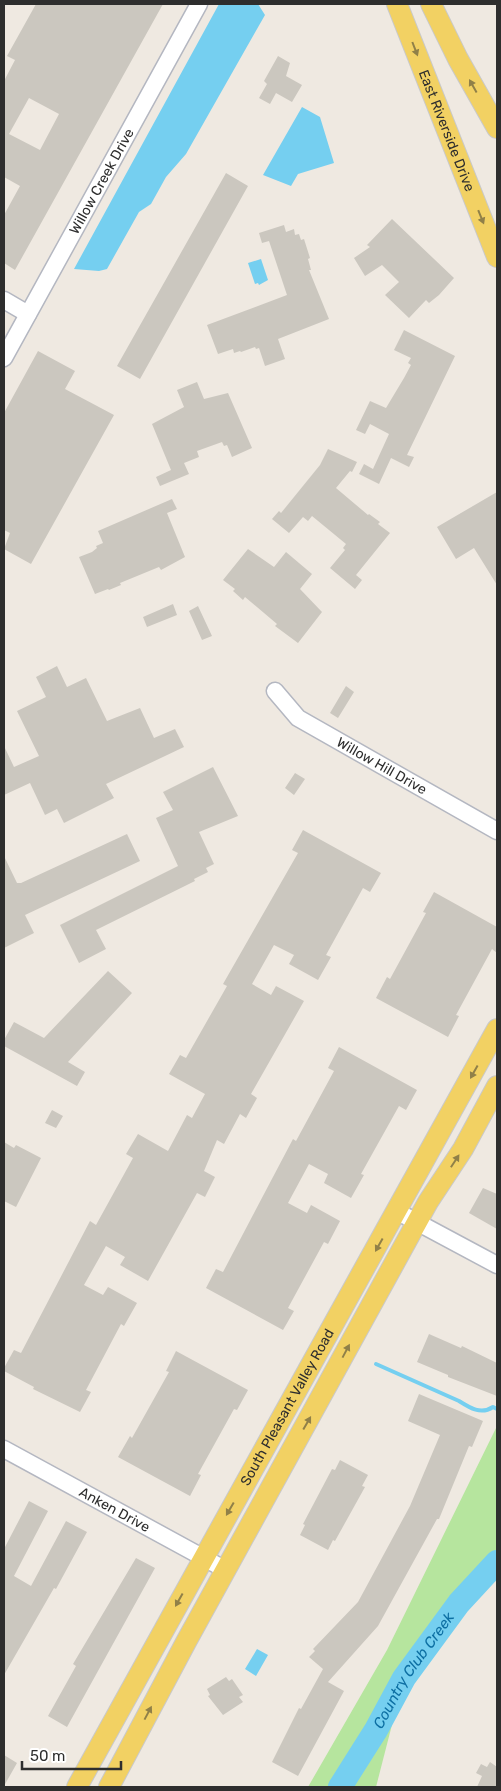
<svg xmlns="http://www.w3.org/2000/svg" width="501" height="1791" font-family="Rubik,sans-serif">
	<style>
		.green { fill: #b6e59e }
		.water { fill: #75cff0 }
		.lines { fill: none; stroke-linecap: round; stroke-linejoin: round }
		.stream { stroke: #75cff0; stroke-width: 4 }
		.river { stroke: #75cff0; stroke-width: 24 }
		.building { fill: #cbc7bf; fill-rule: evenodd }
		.minor-casing { stroke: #b4b7c1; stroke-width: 19 }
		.major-casing { stroke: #c9c9c9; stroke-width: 22 }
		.minor { stroke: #fff; stroke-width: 16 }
		.major { stroke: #f2d163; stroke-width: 20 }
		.oneway { fill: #908048 }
		.labels { text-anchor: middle; stroke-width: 4; stroke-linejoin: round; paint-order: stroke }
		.street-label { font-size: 14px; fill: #2e2e2e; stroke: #fff }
		.water-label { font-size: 15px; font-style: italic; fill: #0d6fa3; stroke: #fff }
	</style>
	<rect width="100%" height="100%" fill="#efe9e1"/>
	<path class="green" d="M497,1426V1558L452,1605L404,1678L376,1787H308L387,1650Z"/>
	<path class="water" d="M219,4H258L265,15L186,154L166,177L151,204L139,212L107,269L99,271L74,269Z
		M302,107L320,117L334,163L298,174L291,186L263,175Z
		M261,259L268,280L259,285L258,283L255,284L248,263Z
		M257,1649L268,1655L256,1676L245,1669Z"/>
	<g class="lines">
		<path class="stream" d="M376,1364L459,1401C470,1408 481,1415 493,1407L497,1409"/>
		<path class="river" id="s1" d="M340,1787L376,1730L404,1678L459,1603L497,1562"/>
	</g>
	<path class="building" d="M36,4H163L15,270L4,263V215L20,186L4,177V81L15,60L7,56ZM29,98L59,114L40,150L9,134Z
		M278,56L290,63L286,76L302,85L292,102L276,93L270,104L259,98L267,84L264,81Z
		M226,173L248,186L140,379L117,366Z
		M392,219L454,278L439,295L429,303L426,300L409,318L385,295L399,282L382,265L365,276L354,258L370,247L367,245Z
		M284,225L286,232L294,229L295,235L299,234L301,240L304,239L310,258L308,259L311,270H309L329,319L278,339L285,359L265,366L259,348L256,349L255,347L241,352L240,351L234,353L233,349L218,354L207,325L287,295L269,241L262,243L259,233Z
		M404,330L455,356L407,455L414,457L409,467L391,458L379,484L359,474L364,464L373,469L389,434L370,424L365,434L356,430L370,401L386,408L404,378L411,365L408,363L411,358L394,350Z
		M38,351L75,371L65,389L114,415L31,564L4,549L10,533L4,530V413Z
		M197,382L204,399L228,393L252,448L232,457L227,445L224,446L222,442L197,451L199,457L184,463L189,474L160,486L156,477L171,470L152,424L184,407L177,390Z
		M328,449L357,462L352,472L350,471L336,488L368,515L369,514L380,522L378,524L390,533L356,575L362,580L355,589L330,568L345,550L343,548L346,544L312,516L308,521L303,517L289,533L272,519L279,511L281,513L320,465Z
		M497,492V585L474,548L456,559L437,527Z
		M172,499L177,509L167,513L185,557L161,570L159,567L120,583L121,585L109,590L108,589L95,594L79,557L92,552L97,548L96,546L103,543L98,531Z
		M248,549L274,567L286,552L312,574L300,589L322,612L298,643L275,626L277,624L245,597L243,600L233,591L235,589L223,580Z
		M173,604L177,615L147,627L143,617Z
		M198,606L212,636L202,640L189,611Z
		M57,666L67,687L86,678L107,721L140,708L154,738L175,729L184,747L106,784L114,798L64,823L57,809L45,815L30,783L4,795V746L14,767L39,756L17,711L46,697L36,677Z
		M346,686L354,692L338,718L330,713Z
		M213,767L238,816L199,832L214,864L206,868L208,872L194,879L195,881L96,930L106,949L79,963L60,925L178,866L156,818L173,810L163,792Z
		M295,773L305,779L294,795L285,788Z
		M303,830L381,873L370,892L363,888L326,955L331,957L318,980L289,964L294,955L274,945L252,984L271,995L276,986L304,1001L251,1094L257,1098L246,1118L240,1114L224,1144L217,1140L204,1171L215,1177L205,1197L197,1193L148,1281L120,1265L125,1257L106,1246L84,1285L103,1295L108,1287L137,1303L124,1326L121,1324L86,1390L91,1392L80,1412L33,1389L34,1387L4,1371V1368L14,1350L21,1353L90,1221L96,1225L133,1158L126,1154L138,1134L168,1151L187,1115L192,1118L205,1094L169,1074L180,1055L186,1058L227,986L223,984L298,853L292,850Z
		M127,834L140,861L25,915L34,933L4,948V856L17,883H21Z
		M434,892L497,927V953L492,949L456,1015L459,1016L448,1037L376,998L387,977L390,979L426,913L423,912Z
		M108,971L132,993L68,1062L85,1072L77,1086L4,1046V1040L14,1022L44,1038Z
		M339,1047L417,1090L406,1110L399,1106L361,1174L364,1175L351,1198L324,1183L328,1174L309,1164L288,1203L307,1213L311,1205L340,1221L328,1244L324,1242L288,1308L294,1311L283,1330L206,1288L216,1269L223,1272L293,1139L296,1141L334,1071L328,1068Z
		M52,1110L63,1116L56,1128L45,1123Z
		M4,1142L14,1148L16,1145L41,1158L16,1207L4,1201Z
		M483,1188L497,1194V1229L469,1213Z
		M429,1334L461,1348L462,1346L497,1363V1396L448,1377V1375L417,1362Z
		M176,1351L248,1390L237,1410L234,1409L198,1474L201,1475L190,1496L118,1457L130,1436L132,1438L169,1372L166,1371Z
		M419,1394L483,1421L472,1447L469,1446L439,1519H437L378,1626L328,1682L344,1691L298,1776L272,1762L299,1708L301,1709L323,1669L309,1657L315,1651L313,1649L358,1602L410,1506L440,1435L408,1421Z
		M340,1460L368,1475L362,1486L365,1487L335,1541L333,1540L328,1550L300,1535L305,1525L303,1524L332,1469L335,1470Z
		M29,1501L48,1511L14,1576L31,1586L66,1521L87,1532L56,1589L54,1588L4,1675V1549Z
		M136,1558L155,1568L67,1727L48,1716L76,1666L73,1664Z
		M226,1677L229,1681L232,1679L243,1695L239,1697L243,1702L223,1715L208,1696L210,1695L207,1689Z
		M4,1755L17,1763L4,1786Z
		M490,1762L497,1767V1787H477L482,1776L476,1773L481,1764L487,1767Z"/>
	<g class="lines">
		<g class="minor-casing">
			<g id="minor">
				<path d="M4,300L28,314"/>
				<path id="s2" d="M4,358L199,4"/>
				<path id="s3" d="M275,691L298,718L497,831"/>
				<path d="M398,1212L497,1265"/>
				<path id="s4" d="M4,1449L226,1570"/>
			</g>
		</g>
		<g class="major-casing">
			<g id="major">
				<path id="s5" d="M397,4L497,257"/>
				<path d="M431,4L458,59L497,128"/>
				<path id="s6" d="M77,1787C215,1533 358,1282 497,1029"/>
				<path d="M109,1787L186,1642L428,1202L463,1149L497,1086"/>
			</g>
		</g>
		<use href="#minor" class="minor"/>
		<use href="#major" class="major"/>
	</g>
	<defs><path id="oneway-solid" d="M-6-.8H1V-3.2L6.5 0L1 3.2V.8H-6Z" transform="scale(1.25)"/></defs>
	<g class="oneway">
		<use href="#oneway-solid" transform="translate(415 49) rotate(69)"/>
		<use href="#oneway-solid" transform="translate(473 86) rotate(-119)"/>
		<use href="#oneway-solid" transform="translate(481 217) rotate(68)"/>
		<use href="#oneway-solid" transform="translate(474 1072) rotate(119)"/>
		<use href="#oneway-solid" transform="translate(455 1161) rotate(-57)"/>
		<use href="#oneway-solid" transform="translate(379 1245) rotate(119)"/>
		<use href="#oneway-solid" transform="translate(346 1351) rotate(-62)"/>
		<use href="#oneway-solid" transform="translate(307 1423) rotate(-60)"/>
		<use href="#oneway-solid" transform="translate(230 1509) rotate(120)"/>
		<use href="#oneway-solid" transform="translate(179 1600) rotate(119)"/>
		<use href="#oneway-solid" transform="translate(148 1713) rotate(-62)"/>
	</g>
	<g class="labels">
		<g class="street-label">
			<text dy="5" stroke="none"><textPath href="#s5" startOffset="136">East Riverside Drive</textPath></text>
			<text dy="5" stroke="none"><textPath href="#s2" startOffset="202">Willow Creek Drive</textPath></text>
			<text dy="5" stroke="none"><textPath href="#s3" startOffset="132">Willow Hill Drive</textPath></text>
			<text dy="5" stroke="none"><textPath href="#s6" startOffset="434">South Pleasant Valley Road</textPath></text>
			<text dy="5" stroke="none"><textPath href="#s4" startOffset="126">Anken Drive</textPath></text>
		</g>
		<g class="water-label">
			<text dy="5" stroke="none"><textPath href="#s1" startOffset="138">Country Club Creek</textPath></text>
		</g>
	</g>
	<rect width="501" height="1791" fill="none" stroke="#2e2e2e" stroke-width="10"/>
	<path d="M22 1761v8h99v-8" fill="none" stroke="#2e2e2e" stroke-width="2.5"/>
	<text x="30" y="1761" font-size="15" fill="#2e2e2e" stroke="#ffffff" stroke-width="4" paint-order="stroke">50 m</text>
</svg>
